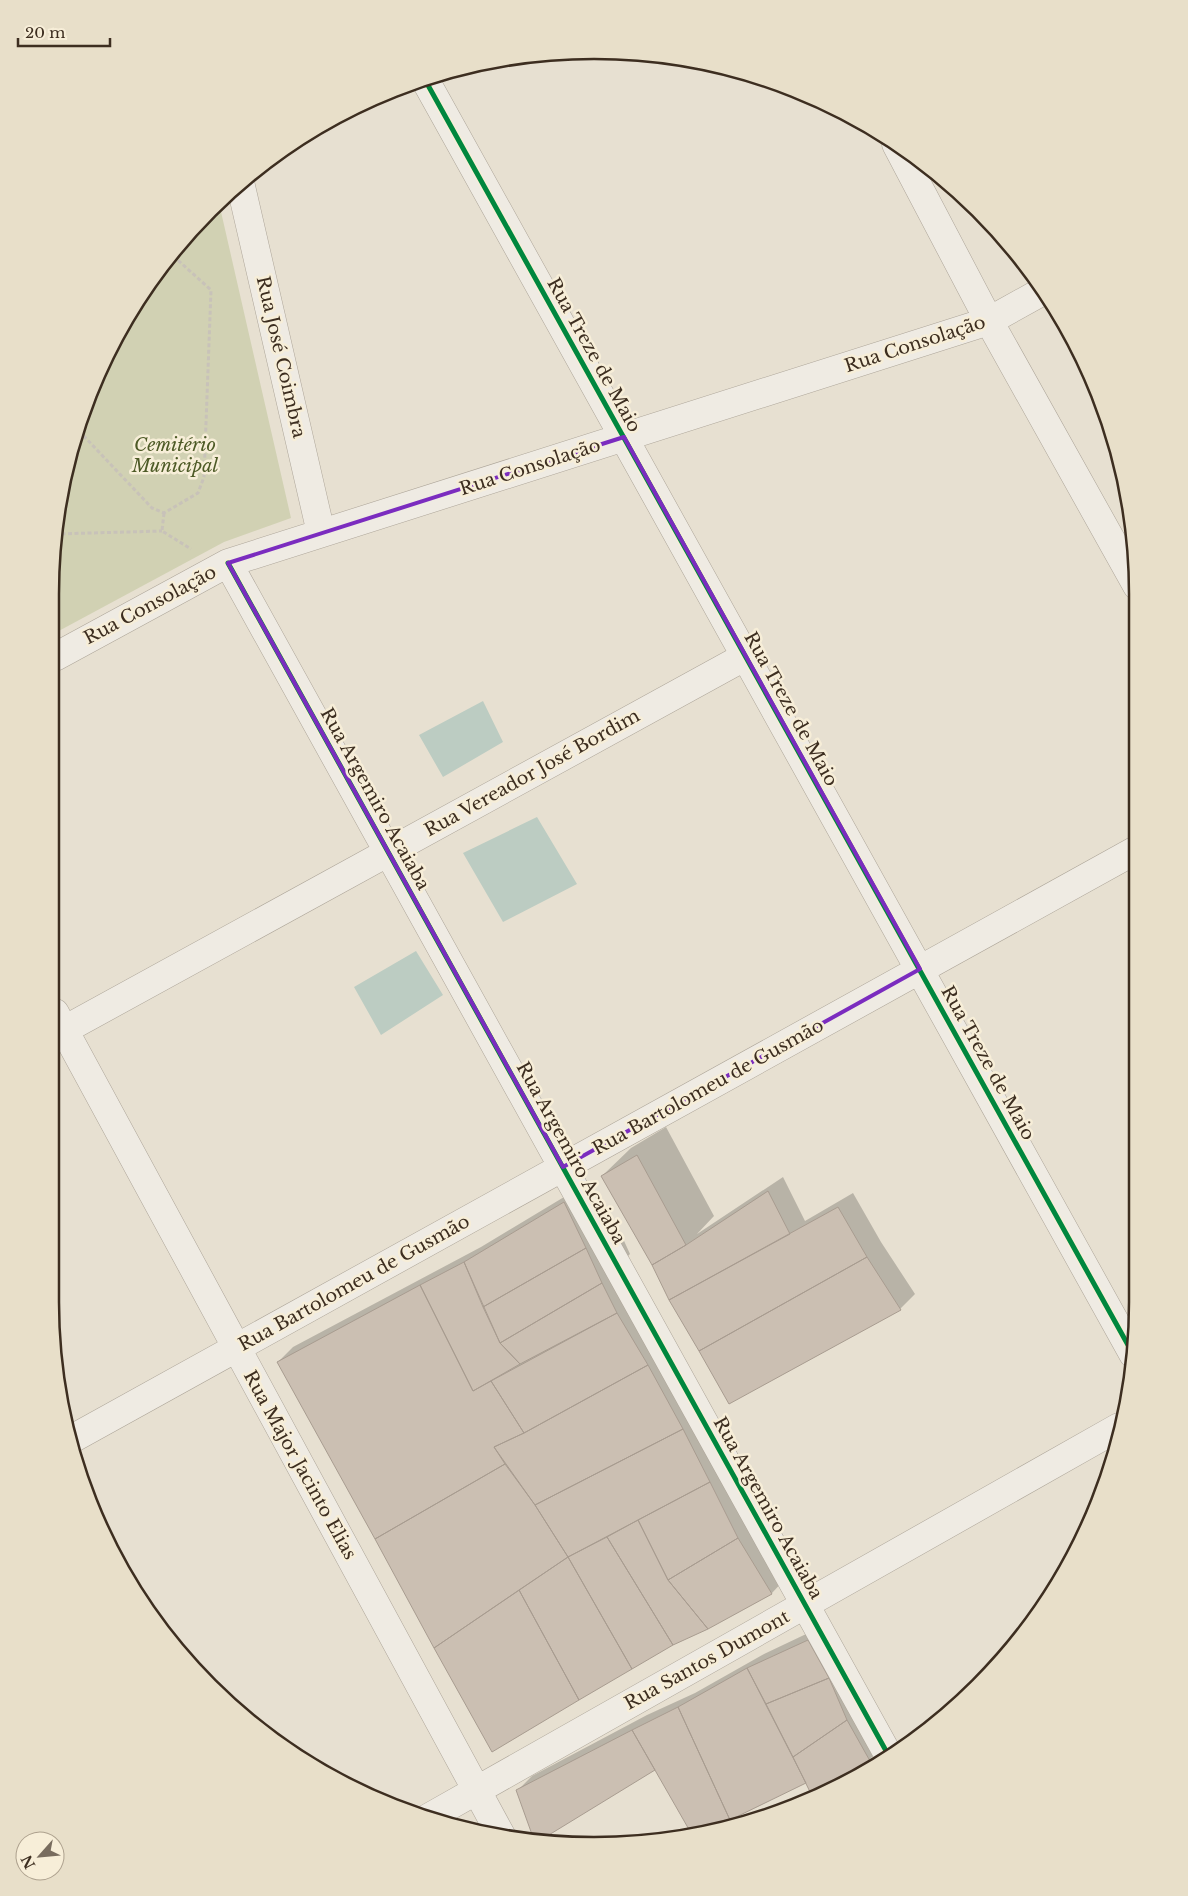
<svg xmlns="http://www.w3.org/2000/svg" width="1188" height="1896" font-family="'Libre Baskerville',serif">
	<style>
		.cemetery { fill: #d1d1b3 }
		.water { fill: #bcccc2 }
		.shadow { fill: #0003 }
		.building { fill: #cbbfb2; stroke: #a89c90 }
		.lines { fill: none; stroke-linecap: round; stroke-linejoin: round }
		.minor-casing { stroke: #ada599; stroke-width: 29 }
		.path { stroke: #c8c2b9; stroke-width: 3; stroke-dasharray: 4 2.5; stroke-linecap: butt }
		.minor { stroke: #efebe3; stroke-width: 28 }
		.cycleway-casing { stroke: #f7eed8; stroke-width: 8 }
		.cycleway { stroke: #00873e; stroke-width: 5 }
		.marked { fill: none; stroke: #7b2cbf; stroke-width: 4; stroke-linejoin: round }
		.labels { text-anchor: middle; stroke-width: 5; stroke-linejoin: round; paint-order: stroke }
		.street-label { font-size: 18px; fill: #3d2e20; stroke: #f7eed8 }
		.park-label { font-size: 18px; font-style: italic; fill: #4d5a26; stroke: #f7eed8 }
		.rim { fill: none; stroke: #3d2e20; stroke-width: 2.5 }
	</style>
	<rect width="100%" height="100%" fill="#e7e0d1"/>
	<path class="cemetery" d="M219,203L291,518L224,542L55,633V523L92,386L163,263Z"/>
	<path class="water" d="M483,701L503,742L443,777L419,735Z
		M537,817L577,884L503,922L463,853Z
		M416,951L443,995L381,1035L354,987Z"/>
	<path class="shadow" d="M666,1127L714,1216L697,1234L783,1177L805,1221L853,1193L881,1242L915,1294L900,1309L653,1265L602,1176L631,1148Z
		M579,1188L599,1230L615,1221L630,1254L616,1268L786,1578L772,1593L707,1627L673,1643L278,1362L293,1347L481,1247Z
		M823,1626L884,1745L869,1760L806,1781L707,1831L693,1833L656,1769L517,1791L532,1776L647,1715L695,1693L764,1654Z"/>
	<path class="building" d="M637,1155L686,1245L652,1265L601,1176Z
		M768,1191L790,1234L669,1300L652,1265L686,1245Z
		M564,1202L586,1248L483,1307L464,1262Z
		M838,1207L867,1257L699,1351L669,1300Z
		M586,1248L602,1283L500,1343L483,1307Z
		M867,1257L901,1310L729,1404L699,1351Z
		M464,1262L500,1343L520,1364L473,1391L420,1285Z
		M602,1283L617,1313L520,1364L500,1343Z
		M420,1285L473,1391L491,1381L524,1433L494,1447L505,1464L375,1539L277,1362Z
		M617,1313L648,1365L524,1433L491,1381Z
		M648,1365L683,1429L535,1505L494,1447L524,1433Z
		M683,1429L710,1482L568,1557L535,1505Z
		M505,1464L535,1505L568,1557L434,1648L375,1539Z
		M710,1482L738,1538L668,1580L638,1520Z
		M638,1520L668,1580L708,1629L673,1645L607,1537Z
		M607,1537L673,1645L632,1669L568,1557Z
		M738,1538L772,1594L708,1629L668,1580Z
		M568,1557L632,1669L579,1700L519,1590Z
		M519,1590L579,1700L492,1752L434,1648Z
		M808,1640L829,1678L766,1704L747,1668Z
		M747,1668L806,1783L730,1820L678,1707Z
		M829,1678L847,1720L793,1757L766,1704Z
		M678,1707L730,1820L710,1831L691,1833L632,1730Z
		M847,1720L870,1761L813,1798L793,1757Z
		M632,1730L655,1770L539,1841L534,1840L516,1790Z"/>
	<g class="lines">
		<g class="minor-casing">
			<path id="minor" d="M424,78L1133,1354
				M896,144L989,321L1137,586
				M240,182L321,533
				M228,563L890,1758
				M55,657L228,563L989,321L1043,291
				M55,1013L502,1837
				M55,1035L746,656
				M70,1440L1136,850
				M426,1819L1119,1427"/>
		</g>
		<path class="path" d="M79,431L152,508L164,513L198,493L204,477L211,290L171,254
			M164,513L162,531L191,549
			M55,534L162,531"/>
		<use href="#minor" class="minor"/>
		<g class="cycleway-casing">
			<path id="cycleway" d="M424,78L1133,1354
				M228,563L890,1758"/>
		</g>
		<use href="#cycleway" class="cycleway"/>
	</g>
	<path class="marked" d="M624,437L920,969L563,1167L228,563Z"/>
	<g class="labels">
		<g class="street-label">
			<text transform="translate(915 344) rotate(-18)" y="6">Rua Consolação</text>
			<text transform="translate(594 355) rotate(61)" y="6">Rua Treze de Maio</text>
			<text transform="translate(281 357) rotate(77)" y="6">Rua José Coimbra</text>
			<text transform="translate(530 467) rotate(-18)" y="6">Rua Consolação</text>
			<text transform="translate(150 605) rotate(-28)" y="6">Rua Consolação</text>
			<text transform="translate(791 709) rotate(61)" y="6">Rua Treze de Maio</text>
			<text transform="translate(532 773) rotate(-29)" y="6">Rua Vereador José Bordim</text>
			<text transform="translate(375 799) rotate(61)" y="6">Rua Argemiro Acaiaba</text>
			<text transform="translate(988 1063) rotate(61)" y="6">Rua Treze de Maio</text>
			<text transform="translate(708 1087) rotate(-29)" y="6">Rua Bartolomeu de Gusmão</text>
			<text transform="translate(571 1153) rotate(61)" y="6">Rua Argemiro Acaiaba</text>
			<text transform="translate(354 1283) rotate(-29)" y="6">Rua Bartolomeu de Gusmão</text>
			<text transform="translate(300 1465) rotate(61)" y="6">Rua Major Jacinto Elias</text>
			<text transform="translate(768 1508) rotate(61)" y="6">Rua Argemiro Acaiaba</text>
			<text transform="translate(707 1660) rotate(-29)" y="6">Rua Santos Dumont</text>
		</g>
		<g class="park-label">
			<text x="175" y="451">Cemitério<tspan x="175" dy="21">Municipal</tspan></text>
		</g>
	</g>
	<path d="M0 0H1188V1896H0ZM594 59H594A535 535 0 0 1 1129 594V1302A535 535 0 0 1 594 1837H594A535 535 0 0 1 59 1302V594A535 535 0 0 1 594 59Z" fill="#e8dfc9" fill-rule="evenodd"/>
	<path class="rim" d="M594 59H594A535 535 0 0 1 1129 594V1302A535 535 0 0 1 594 1837H594A535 535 0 0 1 59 1302V594A535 535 0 0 1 594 59Z"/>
	<g transform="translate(40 1856) rotate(243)"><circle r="24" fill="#f7eed8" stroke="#ada18e"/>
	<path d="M0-4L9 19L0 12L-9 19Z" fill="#786c5e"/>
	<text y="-8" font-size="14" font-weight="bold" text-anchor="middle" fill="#3d2e20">N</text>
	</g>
	<path d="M18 38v8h92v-8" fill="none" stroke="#3d2e20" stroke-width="2.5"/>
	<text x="25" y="38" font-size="15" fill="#3d2e20" stroke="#f7eed8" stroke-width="4" paint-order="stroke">20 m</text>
</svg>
